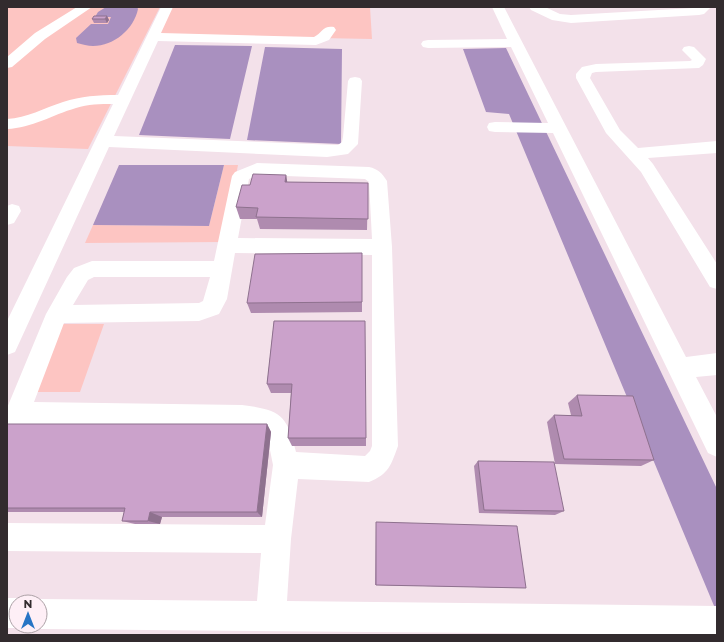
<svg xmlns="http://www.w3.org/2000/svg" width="724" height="642" font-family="Montserrat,sans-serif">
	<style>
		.green { fill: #fdc5c2 }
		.water { fill: #a990bf }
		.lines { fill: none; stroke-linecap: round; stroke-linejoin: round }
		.minor { fill: #fff; fill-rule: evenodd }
		.wall { fill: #af8baf }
		.shaded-wall { fill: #8e718e }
		.building { fill: #cba2cb; stroke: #8e718e }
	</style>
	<rect width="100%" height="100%" fill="#f3e1ea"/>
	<path class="green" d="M62,7H160L88,149L7,146V8Z
		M171,7H370L372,39L158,35Z
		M224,165H238L223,242L85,243L93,225L209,226Z
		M63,324H104L80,392H35Z"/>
	<path class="water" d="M106,7H137L138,9C134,29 114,46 93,46C88,46 82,44 77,43L76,38L91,24H108L111,17H95L98,12Z
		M175,45L252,46L230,139L139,135Z
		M265,47L342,49L341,144L247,140Z
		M506,48L717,489V613L509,114L486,112L463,49Z
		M119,165H224L209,226L93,225Z"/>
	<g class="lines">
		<path class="minor" d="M77,7H92L45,39L12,67L7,68V57L35,33Z
			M161,7H173L161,33L314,37C322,33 323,25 334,27L336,30L329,40L316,45L158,41L114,136L338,145L342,142L343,137L348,81L350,78L355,77L360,78L362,81L358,144L348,154L327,157L109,147L15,352L7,355V321L113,104C100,104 88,104 76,108C52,115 32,128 7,129V119C27,118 44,108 63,102C81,96 98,95 118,95Z
			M492,7H504L686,357L717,353V375L696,377L717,417V457L708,453L553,133L495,132L489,131L487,127L489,123L495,122L548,123L511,47L428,48L423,47L421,44L423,41L428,40L507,39Z
			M529,7H545L560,14L571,15L711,7L704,14L699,15L571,23L552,20L531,10Z
			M689,46L694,47L706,59L703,65L699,68L596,72L592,73L590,78L620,130L638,148L717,141V153L648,158L653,164L717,264V289L710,287L641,172L606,133L576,78V74L582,67L596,64L690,61L692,60L682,50L684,47Z
			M257,163L369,167C378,169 382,173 387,181L392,247L398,446C391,465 389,474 369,482L298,479L291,539L287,601L717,606V635L40,629L32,626H40V602H32L40,599L257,601L261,553L7,551V523L265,525L273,465L268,440L260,431L242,429L24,426L16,447L7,451V408L46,314L67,277L74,268L92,261H214L232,176L235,172ZM259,175L365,179L369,182L372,239L238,238L249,179ZM235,253L372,255V446L370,451L365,456L296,452C287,414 280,410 242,405L34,402L64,323L199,321L219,314L227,299ZM94,277H210L203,301L199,303L73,305L88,280Z
			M12,204L19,206L21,211L14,223L7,225V206Z
			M7,598H16L27,602H16V626H22L16,628H7Z"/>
	</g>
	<path class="wall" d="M107,16L109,20L107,23H94L92,19Z
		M286,175L287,182L368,183L367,230L260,229L257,219H240L236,207L250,185Z
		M362,253V312L251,313L247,303Z
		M274,321L366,438V446H292L288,438L291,393H271L267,384Z
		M577,395L654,460L641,466L555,464L547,422L554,415H571L568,403Z
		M7,424H267L271,432L262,517H162L160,524H135L122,521L124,512H7Z
		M478,461L564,511L555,515L479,513L474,466Z
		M376,522L526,588L375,585L376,525Z"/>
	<path class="shaded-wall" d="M107,16L109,20L107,23L105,19Z
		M286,175L288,186L285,182Z
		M267,424L271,432L262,517L257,512Z
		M150,512L162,517L160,524L148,521Z"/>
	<path class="building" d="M94,16H107L105,19H92Z
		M253,174L286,175L285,182L368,183V219L256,217L258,208L236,207L242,185H250Z
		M362,253V302L247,303L255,254Z
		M274,321H365L366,438H288L292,384H267Z
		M577,395L633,396L654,460L564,459L554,415L582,416Z
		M7,424H267L257,512H150L148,521H122L125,508H7Z
		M478,461L554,462L564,511L484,510Z
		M376,522L517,526L526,588L376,585Z"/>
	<rect width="724" height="642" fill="none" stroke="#322b2e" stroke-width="16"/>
	<g transform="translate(28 614)"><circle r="19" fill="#feeff6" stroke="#aca1a6"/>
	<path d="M0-3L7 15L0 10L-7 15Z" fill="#2775c5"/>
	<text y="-6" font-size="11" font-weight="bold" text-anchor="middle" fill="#322b2e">N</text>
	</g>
</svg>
